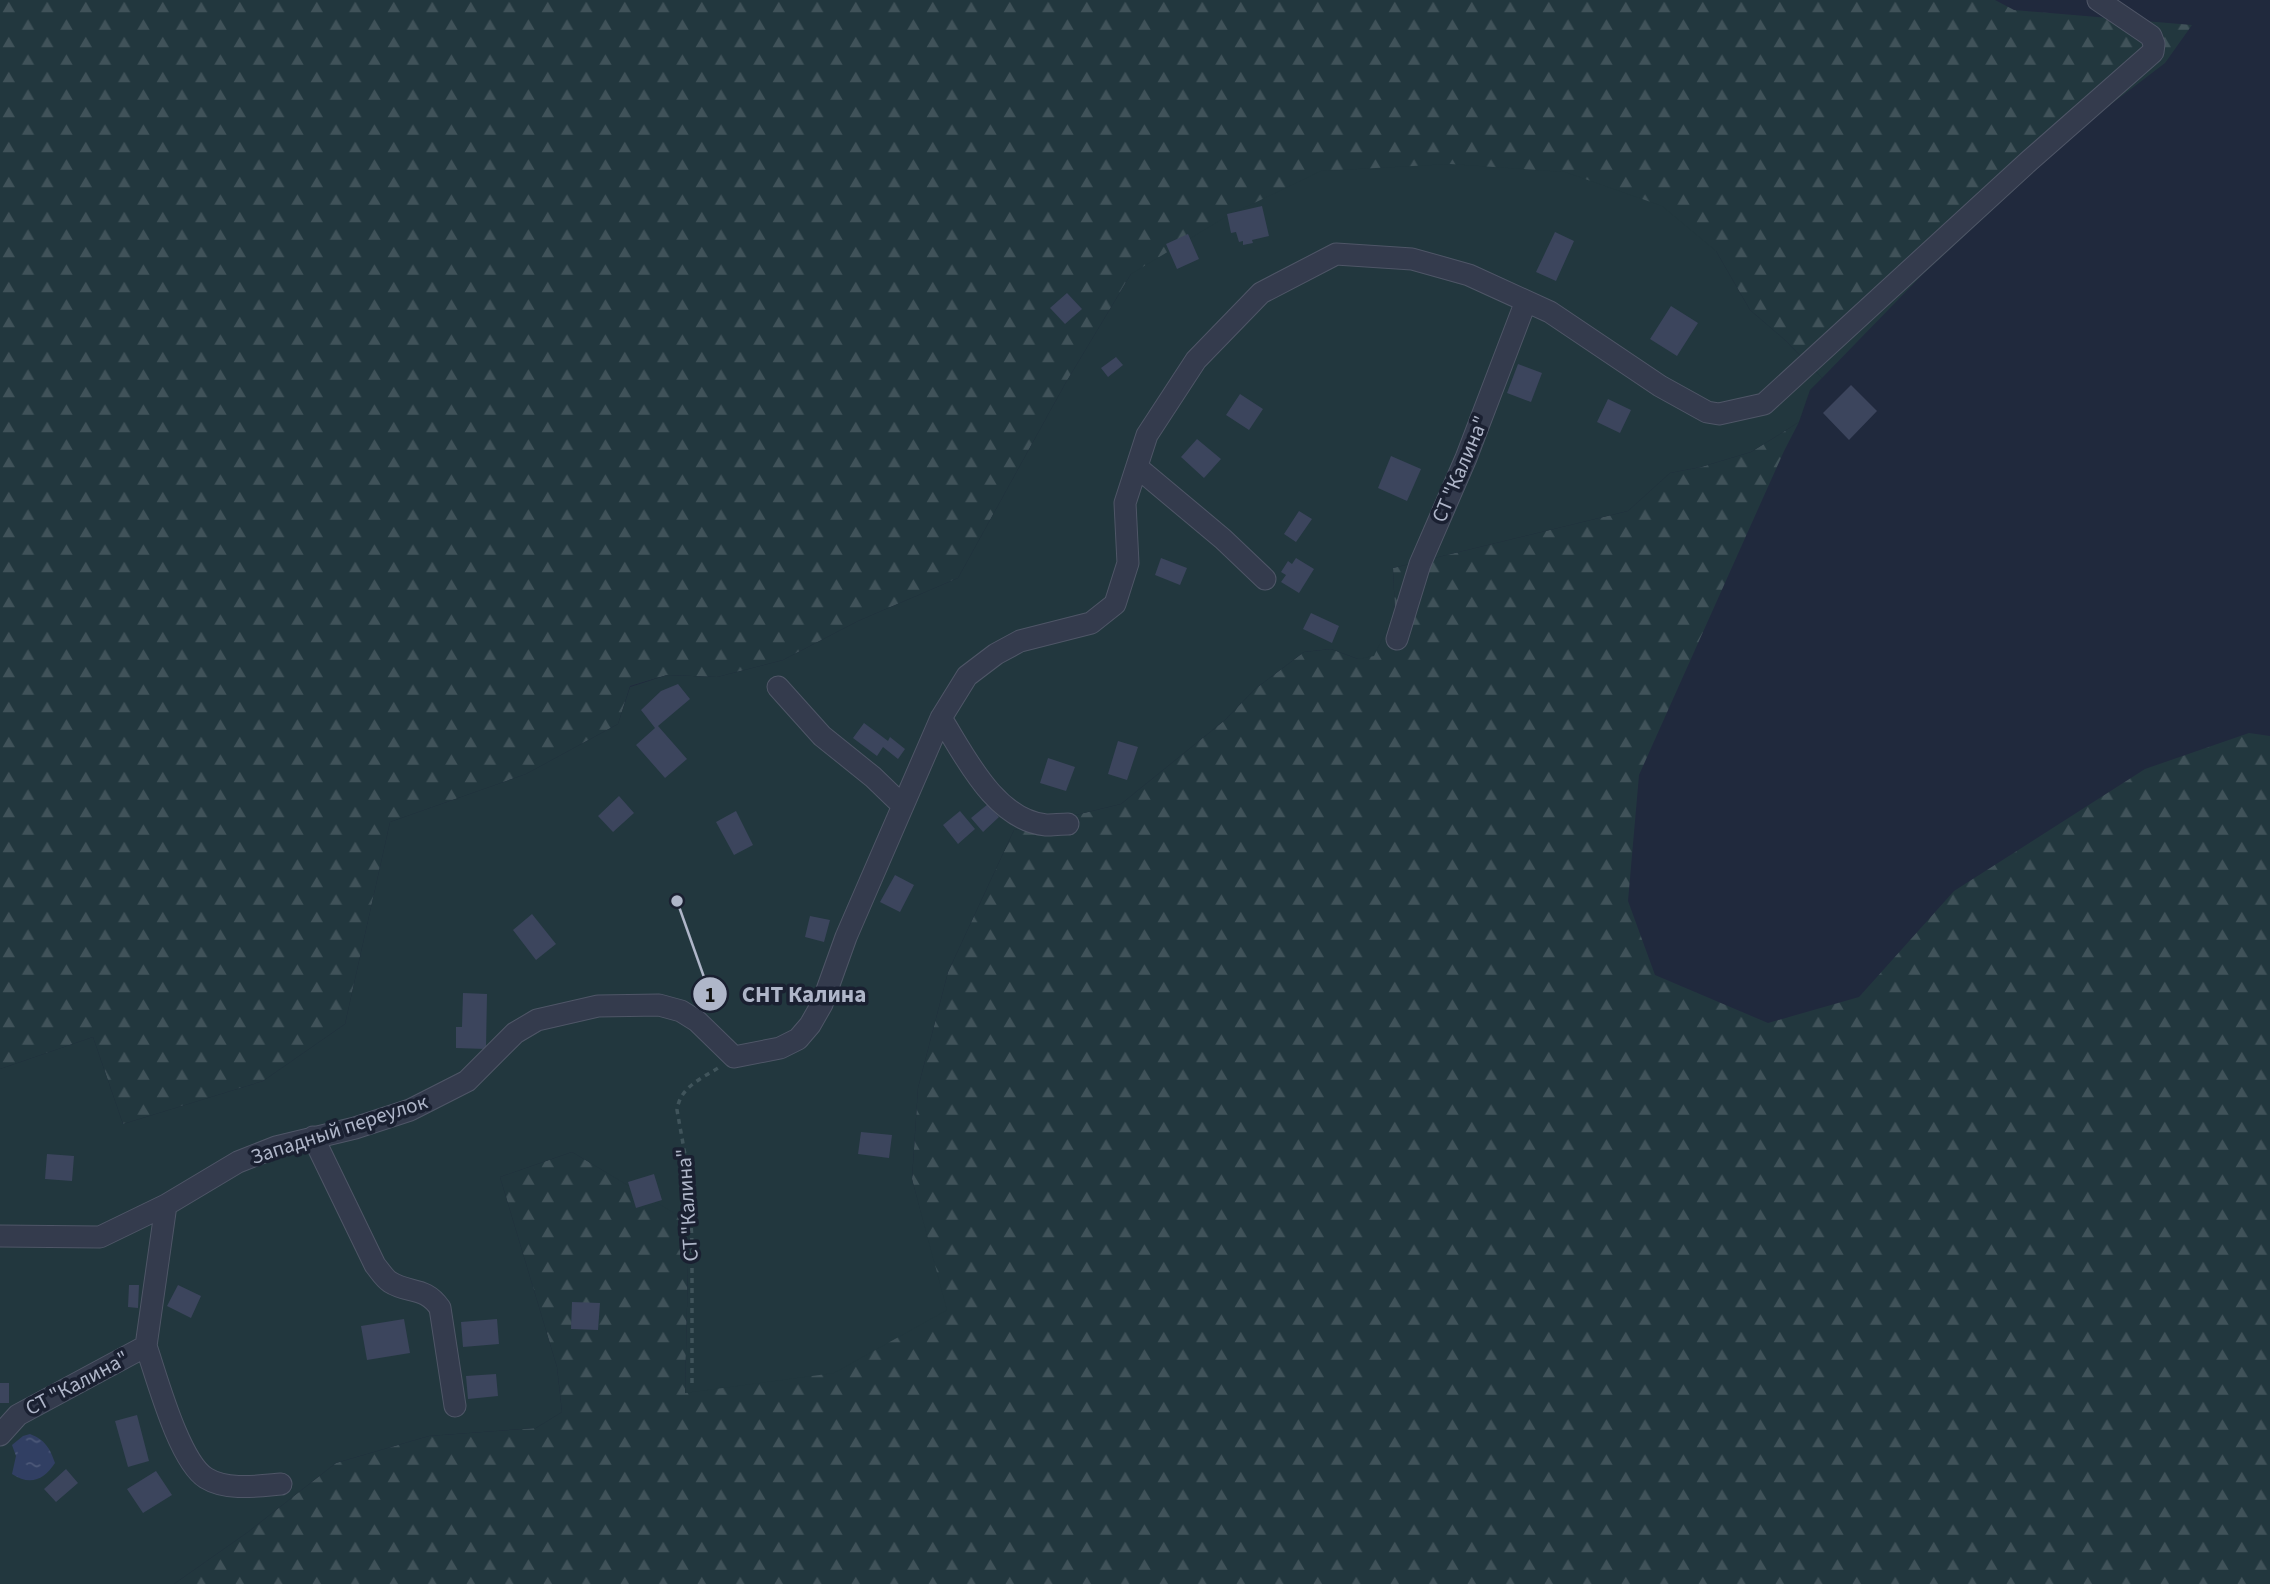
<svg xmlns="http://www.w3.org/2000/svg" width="2270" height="1584" font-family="'Source Sans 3',sans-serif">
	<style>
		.forest { fill: url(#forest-firs) }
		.green { fill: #22373e }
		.water { fill: url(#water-ripples) }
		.building { fill: #3c455d }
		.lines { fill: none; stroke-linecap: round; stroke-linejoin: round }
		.minor-casing { stroke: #4f5667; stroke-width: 23 }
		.path { stroke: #40545b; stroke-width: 3.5; stroke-dasharray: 5 5; stroke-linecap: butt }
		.minor { stroke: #343b4d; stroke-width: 21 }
		.labels { text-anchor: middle; stroke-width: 7; stroke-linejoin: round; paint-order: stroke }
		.street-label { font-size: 21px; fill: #afb6c9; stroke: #1a2031 }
		.leader { fill: none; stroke: #afb6c9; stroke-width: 2.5 }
		.callout-dot { fill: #afb6c9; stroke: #1a2031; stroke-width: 2.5 }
		.mark-label { font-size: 21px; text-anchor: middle; font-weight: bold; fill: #111 }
		.callout-label { font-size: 23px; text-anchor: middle; font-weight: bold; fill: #afb6c9; stroke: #1a2031; stroke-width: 7; stroke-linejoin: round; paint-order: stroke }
	</style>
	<defs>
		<pattern id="forest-firs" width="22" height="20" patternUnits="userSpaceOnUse" patternTransform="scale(1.75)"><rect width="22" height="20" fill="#22373e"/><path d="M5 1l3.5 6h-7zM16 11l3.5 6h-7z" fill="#405259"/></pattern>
		<pattern id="water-ripples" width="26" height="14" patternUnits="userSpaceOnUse" patternTransform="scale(1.75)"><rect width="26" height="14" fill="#313f63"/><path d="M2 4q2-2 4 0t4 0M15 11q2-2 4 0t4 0" fill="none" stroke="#4c5878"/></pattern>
	</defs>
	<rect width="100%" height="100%" fill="#20293d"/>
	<path class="forest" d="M0,0H1995L2014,10L2192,25L2165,63L2089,121L1922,275L1822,378L1786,341L1750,310L1716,251L1131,274L1065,384L958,578L858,621L783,660L717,677L667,675L630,686L618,724L526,774L390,822L345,1024L263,1081L123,1124L93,1037L0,1069Z
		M1799,422L1784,451L1639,775L1628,901L1655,975L1768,1023L1859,997L1954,891L2145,769L2249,733L2270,736V1584H174L248,1532L336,1463L429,1436L536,1428L562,1412L557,1367L500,1177L572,1152L689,1221L685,1393L946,1310L912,1179L918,1088L948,972L1014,830L1121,804L1225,720L1255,689L1304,652L1331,649L1358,659L1395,613L1393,568L1628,511L1670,473L1701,467L1751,452Z"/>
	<path class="green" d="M1450,164L1565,172L1662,206L1716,251L1750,310L1786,341L1822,378L1810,390L1799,422L1751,452L1701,467L1670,473L1628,511L1393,568L1395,613L1374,656L1358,659L1331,649L1304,652L1255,689L1225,720L1121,804L1014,830L948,972L918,1088L912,1179L947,1310L834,1373L685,1393L689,1222L572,1152L500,1177L557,1367L562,1412L536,1428L429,1436L336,1463L248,1532L174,1584H0V1069L93,1037L123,1124L263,1081L345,1024L390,822L526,774L618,724L630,687L667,675L717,677L783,660L858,621L958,578L1065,384L1131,274L1229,215L1321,171Z"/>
	<path class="water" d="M30,1434C45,1440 50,1448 55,1463C44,1480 30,1486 12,1474L16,1456L12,1445L23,1436Z"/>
	<path class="building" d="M1262,206L1269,236L1252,240L1253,243L1243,245V241L1239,242L1236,232L1231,233L1227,214Z
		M1555,232L1574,241L1556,281L1536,272Z
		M1188,234L1199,259L1177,269L1166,244Z
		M1067,293L1082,309L1065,324L1050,308Z
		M1671,306L1698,323L1677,356L1650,339Z
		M1116,357L1123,365L1108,377L1101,368Z
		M1518,364L1542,373L1531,402L1507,393Z
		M1851,385L1877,411L1849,440L1823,413Z
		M1240,394L1263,409L1249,430L1226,415Z
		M1608,399L1631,410L1620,433L1597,422Z
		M1197,439L1221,459L1204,478L1181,457Z
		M1391,456L1421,469L1407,501L1378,488Z
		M1299,511L1312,519L1296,542L1284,534Z
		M1161,558L1187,568L1180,585L1155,575Z
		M1296,558L1314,569L1299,593L1281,582L1286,575L1281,572L1288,561L1292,564Z
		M1311,613L1339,626L1332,643L1303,629Z
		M678,684L690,699L658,726L687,759L665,778L636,745L655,728L641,710L661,691Z
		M864,723L888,741L890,737L905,749L898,759L883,747L877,756L853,738Z
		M1118,741L1138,747L1127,780L1108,774Z
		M1048,758L1075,767L1066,791L1040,783Z
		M619,796L634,813L613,832L598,816Z
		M988,804L999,817L983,832L971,818Z
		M736,811L753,845L734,855L716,822Z
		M960,811L975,829L958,844L943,825Z
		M895,875L914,885L900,912L880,902Z
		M532,914L556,944L536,960L513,930Z
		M810,916L830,920L824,942L805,937Z
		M463,993L487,994L486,1049L456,1048V1027H462Z
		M861,1132L892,1135L889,1158L858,1154Z
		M47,1154L74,1156L72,1181L45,1179Z
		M654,1174L662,1200L636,1208L628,1182Z
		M129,1285H139L138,1308L128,1307Z
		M178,1285L201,1296L191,1318L167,1306Z
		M572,1302L600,1303L598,1330L571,1329Z
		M404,1319L410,1353L367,1360L361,1326Z
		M497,1319L499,1344L463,1347L461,1322Z
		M496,1374L498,1396L468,1399L466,1376Z
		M0,1383H9V1403H0Z
		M137,1415L149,1461L128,1467L115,1421Z
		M66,1469L78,1483L56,1502L44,1489Z
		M156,1471L172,1495L143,1513L127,1489Z"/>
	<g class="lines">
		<g class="minor-casing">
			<path id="minor" d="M1137,467L1223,539L1265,579
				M1397,639L1420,564L1466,458L1526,301
				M778,687L822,736L873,777L902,805
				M941,718C965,756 995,820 1046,825C1053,825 1061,824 1068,824
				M313,1137L375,1265C380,1271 384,1278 390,1282C409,1294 425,1286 440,1308L455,1406
				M0,1236L100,1237L166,1205L238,1162L276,1147L355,1128L410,1110L467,1081L515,1033L537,1020L598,1006L659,1005L681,1011L697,1021L734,1057L780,1048L798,1039L810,1025L822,1004L846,937L941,718L967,676L996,654L1020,641L1091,623L1115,604L1128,563L1125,503L1147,435L1196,360L1261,293L1336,254L1412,259L1469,275L1550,312L1660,386L1707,412L1719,414L1764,404L2029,161L2153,52L2154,44L2151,36L2098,0
				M146,1346C157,1378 179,1461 206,1478C227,1491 258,1486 281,1484
				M0,1435L18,1415L146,1346L166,1205"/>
		</g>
		<path class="path" d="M692,1383V1243L689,1177L677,1110C680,1087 701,1079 718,1068"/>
		<use href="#minor" class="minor"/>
	</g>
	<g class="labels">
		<g class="street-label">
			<text transform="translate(1460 469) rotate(-67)" y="7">СТ "Калина"</text>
			<text transform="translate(339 1129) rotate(-18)" y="7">Западный переулок</text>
			<text transform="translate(687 1205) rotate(-94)" y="7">СТ "Калина"</text>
			<text transform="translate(77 1383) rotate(-28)" y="7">СТ "Калина"</text>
		</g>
	</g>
	<path class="leader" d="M677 901L710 994"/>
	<g class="callout-dot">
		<circle cx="677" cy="901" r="7"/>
		<circle cx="710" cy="994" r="18"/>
	</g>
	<g class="mark-label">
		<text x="710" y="1002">1</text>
	</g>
	<g class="callout-label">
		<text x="804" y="1002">СНТ Калина</text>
	</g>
</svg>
